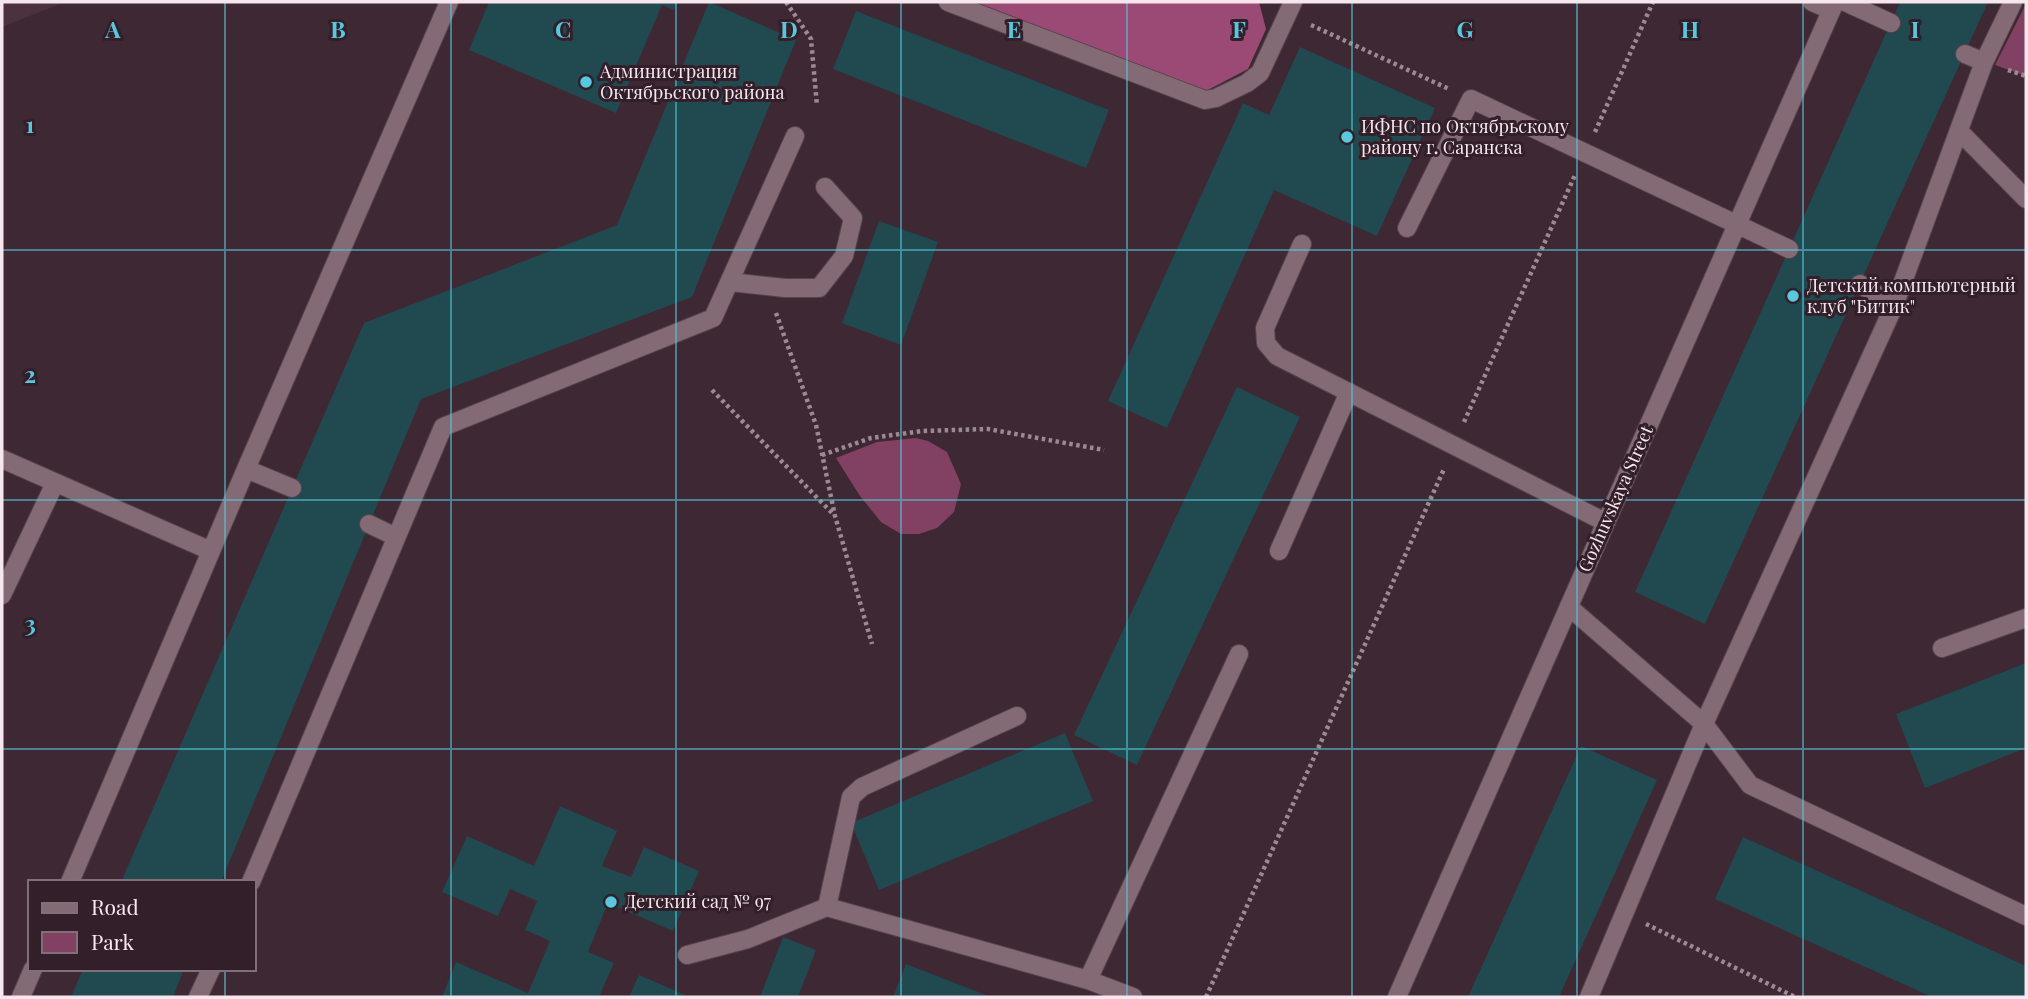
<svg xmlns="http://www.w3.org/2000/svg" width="2028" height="999" font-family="'Playfair Display',serif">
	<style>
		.built { fill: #4c313f }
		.green { fill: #824063 }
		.forest { fill: #9a4a74 }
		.building { fill: #204950 }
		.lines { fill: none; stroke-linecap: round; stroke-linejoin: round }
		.service-casing { stroke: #56444d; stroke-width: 20 }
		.minor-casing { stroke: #56444d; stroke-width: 20 }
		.path { stroke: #9b8a92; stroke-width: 4.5; stroke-dasharray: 3.5 3.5; stroke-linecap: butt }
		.service { stroke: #836a75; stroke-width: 18 }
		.minor { stroke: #836a75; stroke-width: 18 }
		.grid { fill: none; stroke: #55cadf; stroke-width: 2; stroke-opacity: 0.55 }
		.poi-dot { fill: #55cadf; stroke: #331f29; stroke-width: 2.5 }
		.labels { text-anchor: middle; stroke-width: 6; stroke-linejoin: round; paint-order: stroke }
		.poi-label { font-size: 18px; fill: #f5e7ed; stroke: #331f29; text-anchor: start }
		.street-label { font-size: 18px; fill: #f5e7ed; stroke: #331f29 }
		.grid-label { font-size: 23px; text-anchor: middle; font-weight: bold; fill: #55cadf; stroke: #331f29; stroke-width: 6; stroke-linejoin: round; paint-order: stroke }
	</style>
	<rect width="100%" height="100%" fill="#3e2833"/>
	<path class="built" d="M2,2H65L2,27Z"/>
	<path class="green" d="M2026,4V76L1995,65Z
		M916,438L928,441L947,452L961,484L954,512L937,528L919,534H901L881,522L860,496L836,458L877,442Z"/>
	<path class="forest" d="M967,2H1259L1266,29L1248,69L1204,92Z"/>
	<path class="building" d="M489,2H677L674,10L662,5L616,113L469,50Z
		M709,2L796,40L692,297L421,399L221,882H121L364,323L617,225Z
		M1900,2H1988L1705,624L1635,592Z
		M856,11L1109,110L1086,168L833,69Z
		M1300,47L1435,108L1377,236L1274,190L1167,428L1108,401L1243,103L1269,115Z
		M879,221L938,242L901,345L842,323Z
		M1237,387L1300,417L1137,765L1074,735Z
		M2026,663V748L1925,788L1896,714Z
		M1065,733L1093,801L879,890L851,823Z
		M1581,746L1657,780L1559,997H1468Z
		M560,806L617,831L602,866L631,877L644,847L699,871L673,931L608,903L588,952L614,963L599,997H442L456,962L528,993L550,941L525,930L537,901L510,889L498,916L442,892L467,836L534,866Z
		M1743,837L2026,966V997H1932L1715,899Z
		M783,937L816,950L798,997H760Z
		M906,964L991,997H893Z
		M83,969H184L173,997H71Z
		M639,975L690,997H629Z"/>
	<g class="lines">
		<g class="service-casing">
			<path id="service" d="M948,2L1205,100L1216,98L1247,83L1260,73L1293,2
				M1812,2L1831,10
				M1845,2L1891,23
				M1965,54L1984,62
				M1959,131L2026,199
				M1407,228L1471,99L1789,249
				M1302,244L1265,328L1266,343L1277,356L1605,522
				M730,282L785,288H819L844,256L853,218L825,187
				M1860,284L1894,306
				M2,459L211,551
				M246,469L292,488
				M369,524L396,537
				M1279,551L1349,392
				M2,595L55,483
				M1569,607L1704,724L1750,785L2026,916
				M1942,648L2026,618
				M70,882L246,469L449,2
				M251,882L443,427L713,318L795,136
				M827,907L851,797L862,787L1017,716
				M687,955L748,939L827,907L1088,980L1133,997
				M1088,980L1239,654
				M21,997L33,969
				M198,997L211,969
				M1589,997L1704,724L1894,306L1984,62L2013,2"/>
		</g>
		<g class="minor-casing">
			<path id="minor" d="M1397,997L1835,2"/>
		</g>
		<path class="path" d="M786,2L811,39L817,106
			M1311,25L1449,89
			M2008,70L2026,76
			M1595,132L1653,2
			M776,313L816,425L835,516L872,644
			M712,390L834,515
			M1464,422L1575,175
			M822,455L871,438L922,431L988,429L1104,450
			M1646,924L1795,997
			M1206,997L1444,469"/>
		<use href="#service" class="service"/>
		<use href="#minor" class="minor"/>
	</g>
	<path class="grid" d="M225,2V882M451,2V997M676,2V997M901,2V997M1127,2V997M1352,2V997M1577,2V997M1803,2V997M2,250H2026M2,500H2026M2,749H2026M225,969V997"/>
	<g class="poi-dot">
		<circle cx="586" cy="82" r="7"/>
		<circle cx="1347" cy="137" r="7"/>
		<circle cx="1793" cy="296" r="7"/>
		<circle cx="611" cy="902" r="7"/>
	</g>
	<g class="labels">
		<g class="poi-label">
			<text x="600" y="78">Администрация<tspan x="600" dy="21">Октябрьского района</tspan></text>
			<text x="1361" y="133">ИФНС по Октябрьскому<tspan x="1361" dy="21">району г. Саранска</tspan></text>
			<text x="1807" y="292">Детский компьютерный<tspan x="1807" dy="21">клуб "Битик"</tspan></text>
			<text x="625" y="908">Детский сад № 97</text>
		</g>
		<g class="street-label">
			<text transform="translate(1616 499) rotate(-66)" y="6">Gozhuvskaya Street</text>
		</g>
	</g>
	<g class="grid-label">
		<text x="113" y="38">A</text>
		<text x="338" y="38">B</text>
		<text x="563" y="38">C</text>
		<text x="789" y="38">D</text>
		<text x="1014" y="38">E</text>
		<text x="1239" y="38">F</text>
		<text x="1465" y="38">G</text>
		<text x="1690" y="38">H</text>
		<text x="1915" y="38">I</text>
		<text x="30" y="133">1</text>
		<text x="30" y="383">2</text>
		<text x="30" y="632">3</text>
	</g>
	<rect width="2028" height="999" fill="none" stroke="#f5e7ed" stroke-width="7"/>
	<rect x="28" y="880" width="228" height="91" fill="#331f29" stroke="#816f77" stroke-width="2"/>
	<rect x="42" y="903" width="35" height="10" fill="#836a75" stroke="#816f77" stroke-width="2"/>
	<text x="91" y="915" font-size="21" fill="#f5e7ed">Road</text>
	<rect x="42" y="932" width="35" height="21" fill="#824063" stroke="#816f77" stroke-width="2"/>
	<text x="91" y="950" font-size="21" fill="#f5e7ed">Park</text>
</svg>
